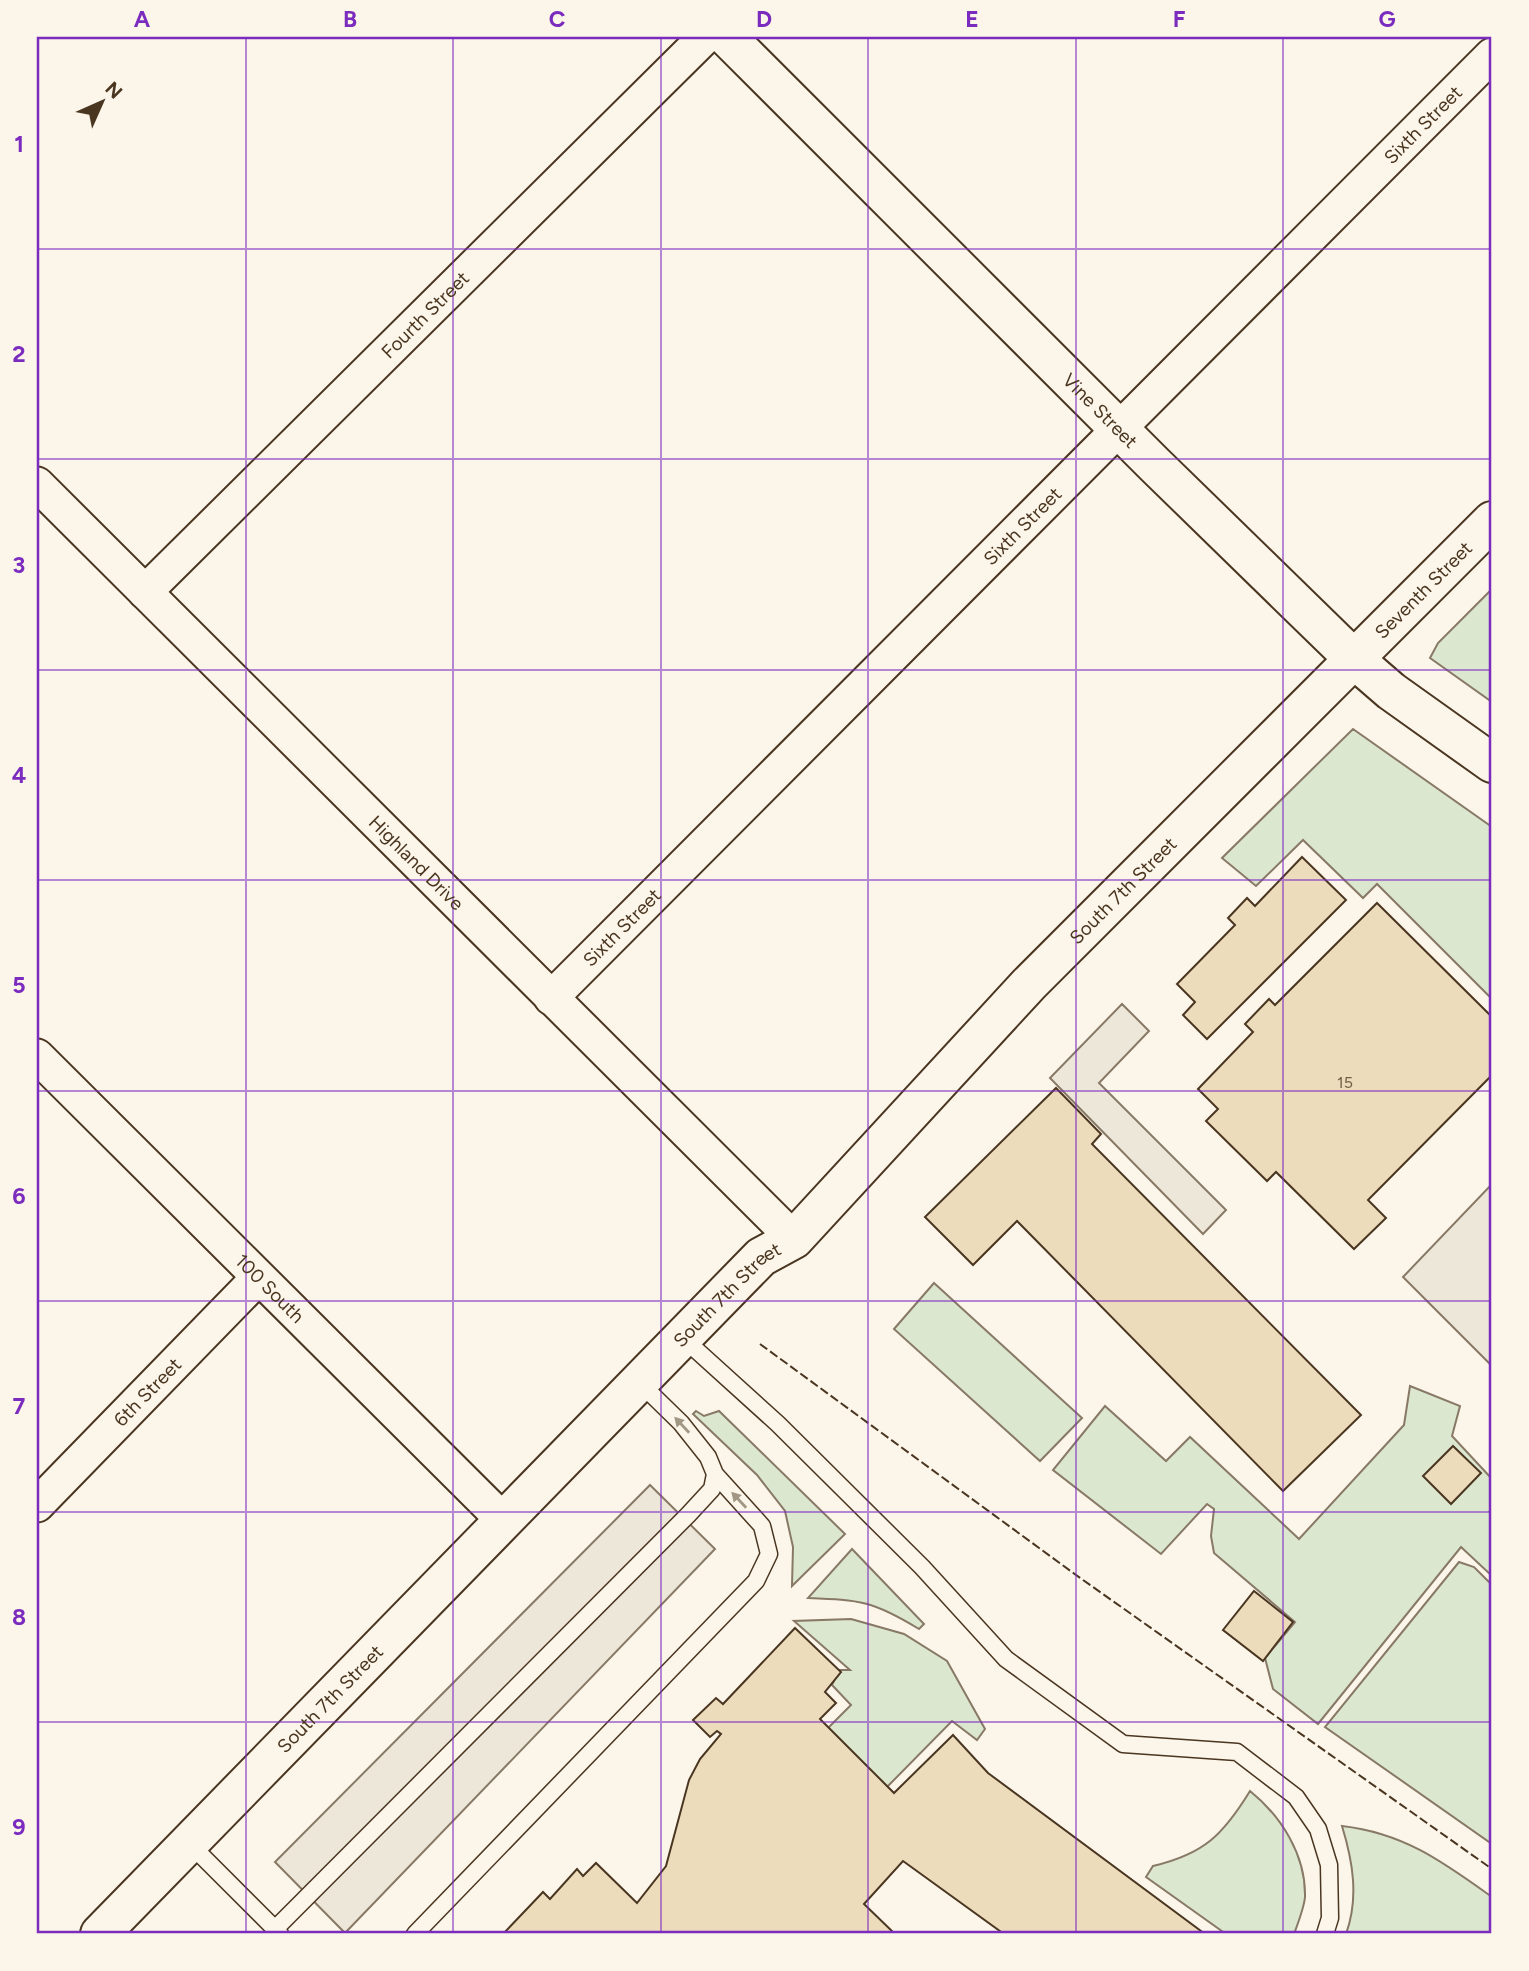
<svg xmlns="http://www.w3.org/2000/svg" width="1529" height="1971" font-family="Figtree,sans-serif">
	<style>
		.green { fill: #dce7d0; stroke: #887966; stroke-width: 2 }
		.parking { fill: #ede7d9; stroke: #887966; stroke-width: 2 }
		.building { fill: #ecdcbc; stroke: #4a3520; stroke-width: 2 }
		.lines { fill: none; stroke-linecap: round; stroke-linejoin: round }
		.service-casing { stroke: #4a3520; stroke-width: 19 }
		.minor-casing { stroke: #4a3520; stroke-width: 37 }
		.tertiary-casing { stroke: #4a3520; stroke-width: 42 }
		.service { stroke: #fbf6e9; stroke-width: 16 }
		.minor { stroke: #fbf6e9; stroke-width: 33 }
		.tertiary { stroke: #fbf6e9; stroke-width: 38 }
		.fence { stroke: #4a3520; stroke-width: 2; stroke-dasharray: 9 3.5; stroke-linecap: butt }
		.oneway { fill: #a29684 }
		.grid { fill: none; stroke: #7b2cbf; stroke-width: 2; stroke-opacity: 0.55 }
		.labels { text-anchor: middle; stroke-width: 5; stroke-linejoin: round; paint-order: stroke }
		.number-label { font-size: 16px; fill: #725f47 }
		.street-label { font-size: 19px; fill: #4a3520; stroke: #fbf6e9 }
		.neatline { fill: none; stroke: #7b2cbf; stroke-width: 2.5 }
		.grid-label { font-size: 23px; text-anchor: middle; font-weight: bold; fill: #7b2cbf }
	</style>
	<rect width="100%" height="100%" fill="#fbf6e9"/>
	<path class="green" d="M1492,589V702L1430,658L1438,643Z
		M1353,729L1492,827V999L1377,884L1363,898L1303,840L1256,886L1222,858Z
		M934,1283L1082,1418L1040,1461L894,1329Z
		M1410,1386L1460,1406L1452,1436L1492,1479V1509L1489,1512L1492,1511V1576L1461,1547L1318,1724L1273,1689L1265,1658L1295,1622L1214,1553L1211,1536L1214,1509L1207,1504L1161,1554L1053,1470L1105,1406L1166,1461L1190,1437L1299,1539L1404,1425Z
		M696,1411L704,1416L719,1411L845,1534L792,1586L793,1547L785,1511L757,1475L693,1414Z
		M852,1549L924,1624L919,1629C873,1601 861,1600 808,1598Z
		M1459,1562L1474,1567L1492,1585V1844L1325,1727Z
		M851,1619L904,1634L947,1661L985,1729L977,1740L952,1721L887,1787L828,1728L851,1705L832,1685L839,1670H850L794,1621Z
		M1250,1791C1281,1816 1306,1855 1305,1897C1304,1908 1298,1923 1294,1934H1226L1146,1877L1153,1866C1204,1854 1223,1835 1250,1791Z
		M1342,1826C1404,1833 1443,1862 1492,1897V1934H1346C1359,1898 1353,1862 1342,1826Z"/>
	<path class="parking" d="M1122,1004L1149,1031L1099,1083L1226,1210L1203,1234L1050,1078Z
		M1492,1184V1366L1403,1277Z
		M650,1485L715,1549L345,1933L275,1862Z"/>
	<path class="building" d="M1302,857L1346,900L1207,1039L1183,1015L1195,1002L1177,984L1235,925L1228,918L1247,898L1255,906Z
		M1377,903L1492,1017V1075L1368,1200L1386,1218L1354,1249L1276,1172L1267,1181L1206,1121L1218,1109L1198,1089L1253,1032L1245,1024L1269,999L1275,1005Z
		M1056,1088L1101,1134L1092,1144L1361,1415L1283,1491L1017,1221L973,1265L925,1217Z
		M1453,1446L1481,1473L1451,1504L1423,1476Z
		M1254,1591L1293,1622L1263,1661L1223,1630Z
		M795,1628L841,1672L825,1692L836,1703L820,1719L894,1793L953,1735L988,1773L1205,1934H1004L903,1861L864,1904L895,1934H503L543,1892L550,1899L577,1869L583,1876L596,1863L637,1903L666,1866L689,1780L700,1759L721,1734L717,1731L710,1737L693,1720L716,1698L723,1704Z"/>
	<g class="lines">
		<g class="service-casing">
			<path id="service" d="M683,1338L778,1424L922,1567L1006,1659L1123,1744L1237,1752L1296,1797L1318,1829L1329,1865L1330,1918L1325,1934
				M189,1843L280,1934
				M275,1929L688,1515L712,1489L715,1474
				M415,1934L756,1581L769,1554L762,1526L715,1474L708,1457L681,1423L640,1383"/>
		</g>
		<g class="minor-casing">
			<g id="minor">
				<path id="s1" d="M37,484L794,1239"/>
				<path id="s2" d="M145,592L705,37"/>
				<path id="s3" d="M551,998L1492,55"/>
				<path id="s4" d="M37,1056L504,1521"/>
				<path id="s5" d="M37,1505L258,1278"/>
			</g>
		</g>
		<g class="tertiary-casing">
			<g id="tertiary">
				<path id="s6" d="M727,37L1154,464L1354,659L1391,691L1492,763"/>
				<path id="s7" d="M100,1934L761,1257L794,1239L1029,984L1492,521"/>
			</g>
		</g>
		<use href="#service" class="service"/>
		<use href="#minor" class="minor"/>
		<use href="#tertiary" class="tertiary"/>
		<path class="fence" d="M760,1344L1076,1575L1492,1869"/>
	</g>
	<defs><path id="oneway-solid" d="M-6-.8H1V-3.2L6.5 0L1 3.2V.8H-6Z" transform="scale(1.75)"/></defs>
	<g class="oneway">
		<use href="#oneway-solid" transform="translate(682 1425) rotate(-133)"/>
		<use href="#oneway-solid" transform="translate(739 1500) rotate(-133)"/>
	</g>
	<path class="grid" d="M246,37V1934M453,37V1934M661,37V1934M868,37V1934M1076,37V1934M1283,37V1934M37,249H1492M37,459H1492M37,670H1492M37,880H1492M37,1091H1492M37,1301H1492M37,1512H1492M37,1722H1492"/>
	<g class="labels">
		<g class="number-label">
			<text x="1345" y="1088">15</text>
		</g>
		<g class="street-label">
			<text dy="7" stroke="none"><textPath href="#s3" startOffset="1234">Sixth Street</textPath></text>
			<text dy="7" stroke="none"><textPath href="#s2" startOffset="394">Fourth Street</textPath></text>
			<text dy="7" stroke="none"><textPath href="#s6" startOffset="528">Vine Street</textPath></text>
			<text dy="7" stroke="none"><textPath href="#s3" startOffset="667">Sixth Street</textPath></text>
			<text dy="7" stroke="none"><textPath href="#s7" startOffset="1888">Seventh Street</textPath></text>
			<text dy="7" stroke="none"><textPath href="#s1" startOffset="536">Highland Drive</textPath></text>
			<text dy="7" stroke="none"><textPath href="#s7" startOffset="1463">South 7th Street</textPath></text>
			<text dy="7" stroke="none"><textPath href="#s3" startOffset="100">Sixth Street</textPath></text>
			<text dy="7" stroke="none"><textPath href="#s4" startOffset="329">100 South</textPath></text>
			<text dy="7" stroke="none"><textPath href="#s7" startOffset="896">South 7th Street</textPath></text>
			<text dy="7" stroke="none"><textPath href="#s5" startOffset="158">6th Street</textPath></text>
			<text dy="7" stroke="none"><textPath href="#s7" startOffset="329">South 7th Street</textPath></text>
		</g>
	</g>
	<rect width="1529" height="1971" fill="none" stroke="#fbf6e9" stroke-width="77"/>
	<g transform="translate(102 102) rotate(45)" stroke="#fbf6e9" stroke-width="5" paint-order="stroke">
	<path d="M0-5L12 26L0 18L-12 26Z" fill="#4a3520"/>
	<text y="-10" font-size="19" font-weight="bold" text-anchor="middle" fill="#4a3520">N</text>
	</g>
	<rect x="38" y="38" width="1452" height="1894" class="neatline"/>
	<g class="grid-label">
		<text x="142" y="27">A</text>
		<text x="350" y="27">B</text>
		<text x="557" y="27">C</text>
		<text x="764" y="27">D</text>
		<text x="972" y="27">E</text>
		<text x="1179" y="27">F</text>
		<text x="1387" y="27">G</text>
		<text x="19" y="152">1</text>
		<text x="19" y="362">2</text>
		<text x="19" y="573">3</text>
		<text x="19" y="783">4</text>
		<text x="19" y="993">5</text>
		<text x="19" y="1204">6</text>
		<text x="19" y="1414">7</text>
		<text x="19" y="1625">8</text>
		<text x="19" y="1835">9</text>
	</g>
</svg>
